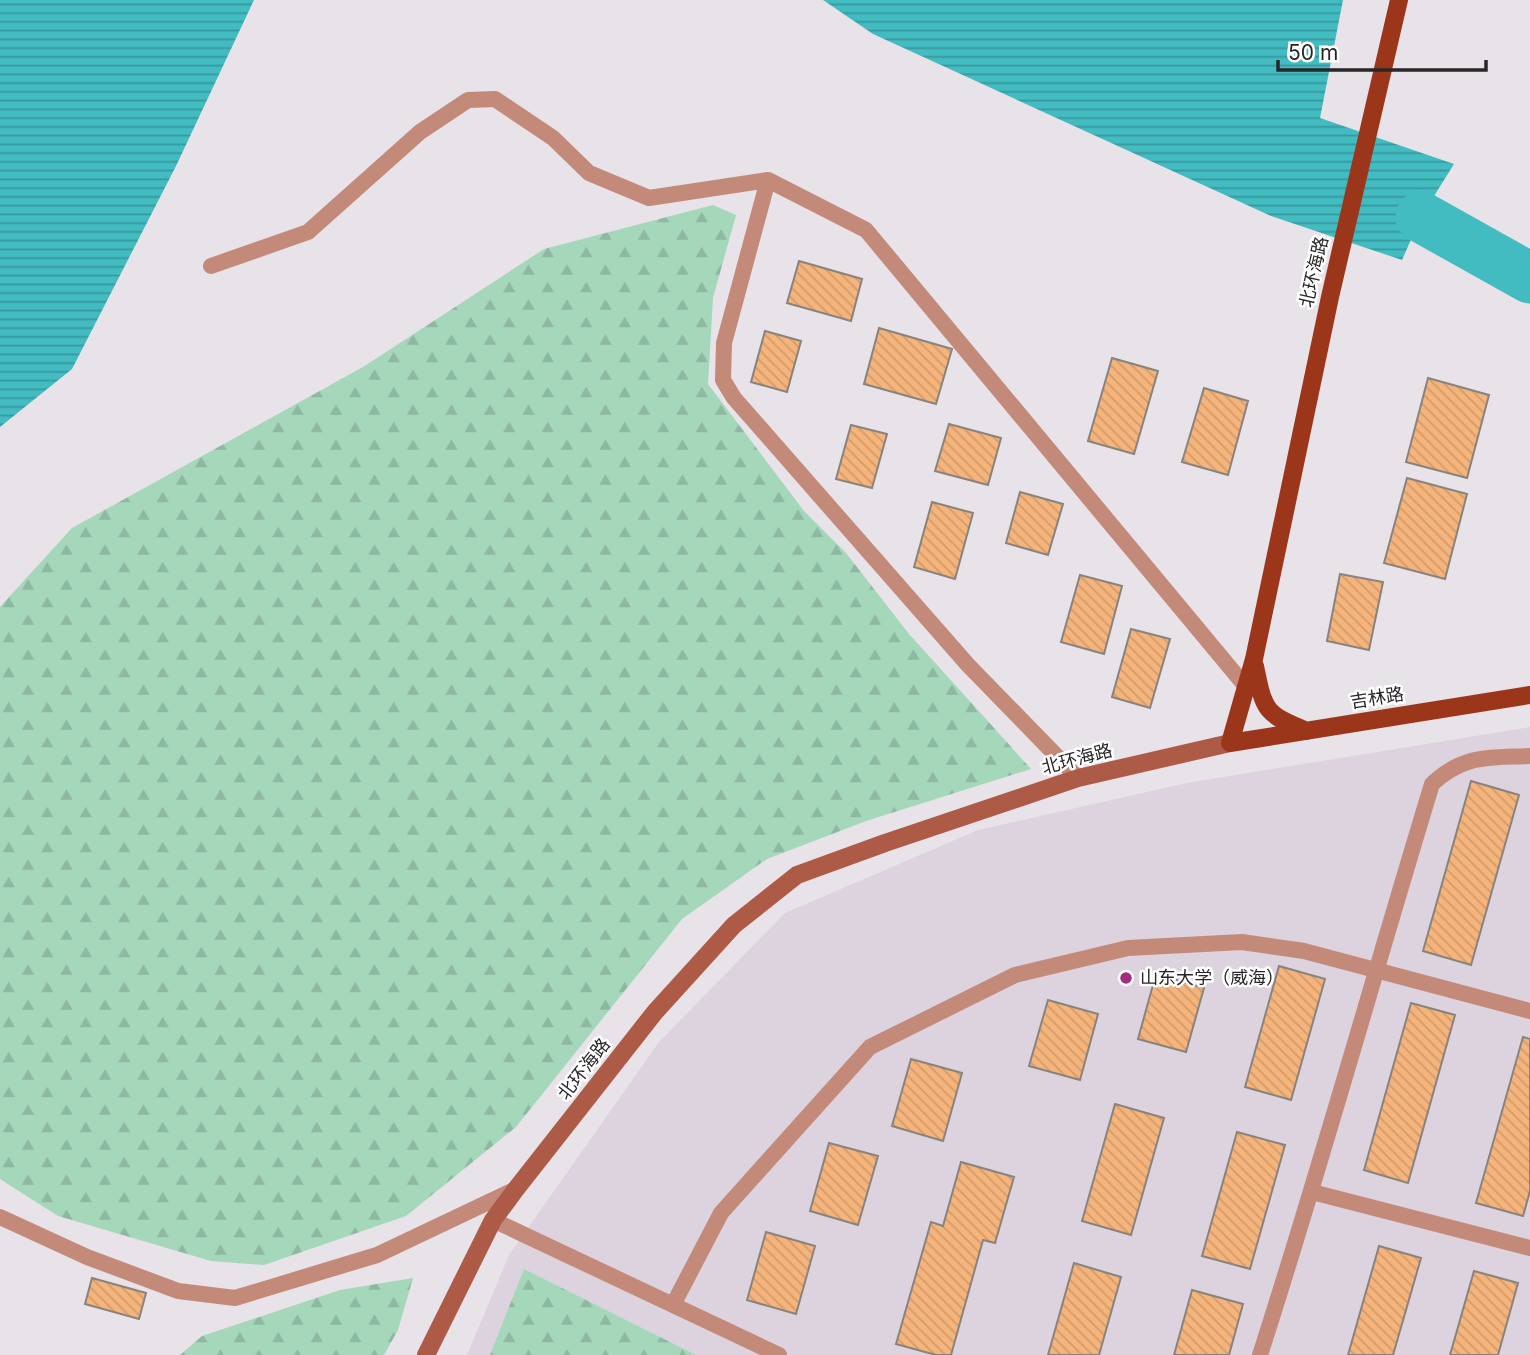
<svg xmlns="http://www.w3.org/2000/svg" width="1530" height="1355" font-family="Inter,'Noto Sans SC',sans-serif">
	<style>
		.built { fill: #ddd3de }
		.forest { fill: url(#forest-firs) }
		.water { fill: url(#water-rules) }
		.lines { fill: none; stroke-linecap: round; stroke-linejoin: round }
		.river { stroke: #42bbc1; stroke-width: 51 }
		.building { fill: url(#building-back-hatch); stroke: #89837e; stroke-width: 2 }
		.service { stroke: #c38a7a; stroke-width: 16 }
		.secondary { stroke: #ad5b46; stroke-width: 18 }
		.primary { stroke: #9b361b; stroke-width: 18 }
		.poi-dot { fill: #a32b82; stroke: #fff; stroke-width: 2.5 }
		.labels { text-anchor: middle; stroke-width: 5; stroke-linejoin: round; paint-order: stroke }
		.street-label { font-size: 18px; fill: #292629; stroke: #fff }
		.poi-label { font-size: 18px; fill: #292629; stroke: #fff; text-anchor: start }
	</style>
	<defs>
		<pattern id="forest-firs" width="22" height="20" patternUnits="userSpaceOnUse" patternTransform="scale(1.75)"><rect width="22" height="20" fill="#a5d7bb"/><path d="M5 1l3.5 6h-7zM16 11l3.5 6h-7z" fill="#8eb8a1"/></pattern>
		<pattern id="water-rules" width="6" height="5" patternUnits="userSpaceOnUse" patternTransform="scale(1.75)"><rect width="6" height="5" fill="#42bbc1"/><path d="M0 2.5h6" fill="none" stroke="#37989d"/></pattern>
		<pattern id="building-back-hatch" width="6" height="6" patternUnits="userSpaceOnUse" patternTransform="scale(1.75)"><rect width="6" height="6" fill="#f5b47b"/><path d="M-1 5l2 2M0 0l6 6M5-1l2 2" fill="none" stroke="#d29b6a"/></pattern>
	</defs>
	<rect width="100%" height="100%" fill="#e8e2e9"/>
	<path class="built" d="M1530,727V1355H467L509,1255L659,1042L785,913L978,830L1187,783Z"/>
	<path class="forest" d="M713,205L736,215L713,298L708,384L804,511L846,553L909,634L1031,769L866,821L767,859L682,919L516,1127L406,1216L264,1265L211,1261L58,1216L0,1179V607L72,528L363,367L544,249Z
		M524,1269L696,1355H490Z
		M413,1278L398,1330L384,1355H180L202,1336L340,1290Z"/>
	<path class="water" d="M0,0H254L176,166L72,369L0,427Z
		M823,0H1343L1320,118L1454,164L1421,217L1402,260L1271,216L873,34Z"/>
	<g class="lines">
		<path class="river" d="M1421,217L1530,278"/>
	</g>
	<path class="building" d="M799,261L862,279L851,321L787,303Z
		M879,328L952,349L936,404L864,384Z
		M765,331L801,341L787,392L751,382Z
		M1112,358L1158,371L1134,454L1088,441Z
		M1428,378L1489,395L1467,478L1406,462Z
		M1204,388L1248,401L1228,475L1182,462Z
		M949,424L1001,438L988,485L935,471Z
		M851,425L887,434L872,488L836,479Z
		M1407,478L1467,494L1445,579L1384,563Z
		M1020,492L1063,504L1048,555L1006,543Z
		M932,502L973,513L955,579L914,567Z
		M1340,574L1383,582L1369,650L1327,641Z
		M1080,575L1122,586L1104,654L1061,642Z
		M1131,629L1170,639L1150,708L1112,697Z
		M1471,781L1519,795L1471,965L1423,951Z
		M1279,966L1325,979L1291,1100L1245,1087Z
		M1156,974L1204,988L1186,1052L1138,1039Z
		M1048,1000L1098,1014L1080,1080L1029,1066Z
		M1411,1003L1455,1015L1408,1183L1364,1170Z
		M1523,1037L1530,1039V1191L1523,1216L1476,1203Z
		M911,1059L962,1073L943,1141L892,1126Z
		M1115,1104L1164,1118L1131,1235L1082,1221Z
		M1237,1132L1285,1145L1250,1269L1202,1256Z
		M829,1143L878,1156L858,1225L810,1211Z
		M961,1162L1014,1177L995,1243L983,1240L951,1355H936L896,1344L931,1222L943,1226Z
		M766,1232L815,1246L796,1314L747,1300Z
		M1379,1246L1421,1258L1393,1355H1348Z
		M1074,1263L1121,1277L1099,1355H1048Z
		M1474,1271L1518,1283L1498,1355H1450Z
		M92,1278L146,1293L139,1319L85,1304Z
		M1192,1290L1243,1304L1229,1355H1174Z"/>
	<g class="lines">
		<path class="service" d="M768,180L724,343L723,380L734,398L968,665L1078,778
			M211,266L308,232L420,132L468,100L495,99L553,138L589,173L649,198L768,180L866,230L1247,688
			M1312,1192L1530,1248
			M0,1217L87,1257L178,1291L235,1298L377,1255L516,1189
			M493,1220L779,1355
			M673,1305L721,1213L870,1047L1015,975L1128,948L1242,942L1304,951L1530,1011
			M1260,1355C1321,1166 1374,974 1432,784C1464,754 1489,758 1530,756"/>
		<path class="secondary" d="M426,1355L493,1220L516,1189L655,1012L734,925L797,875L885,843L1078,778L1230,743"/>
		<path class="primary" d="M1399,0L1330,297L1254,659L1230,743L1530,695
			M1255,666C1264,711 1265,714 1307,731"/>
	</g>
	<circle class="poi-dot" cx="1126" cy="978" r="7"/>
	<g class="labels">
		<g class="street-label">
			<text transform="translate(1314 272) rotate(-77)" y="6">北环海路</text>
			<text transform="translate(1377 698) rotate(-9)" y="6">吉林路</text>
			<text transform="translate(1077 759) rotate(-15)" y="6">北环海路</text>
			<text transform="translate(584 1069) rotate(-52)" y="6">北环海路</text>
		</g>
		<g class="poi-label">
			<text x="1140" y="984">山东大学（威海）</text>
		</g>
	</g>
	<path d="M1278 60v10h208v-10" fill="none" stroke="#292629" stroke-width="3.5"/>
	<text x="1288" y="60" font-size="21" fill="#292629" stroke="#ffffff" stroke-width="5" paint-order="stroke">50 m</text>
</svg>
